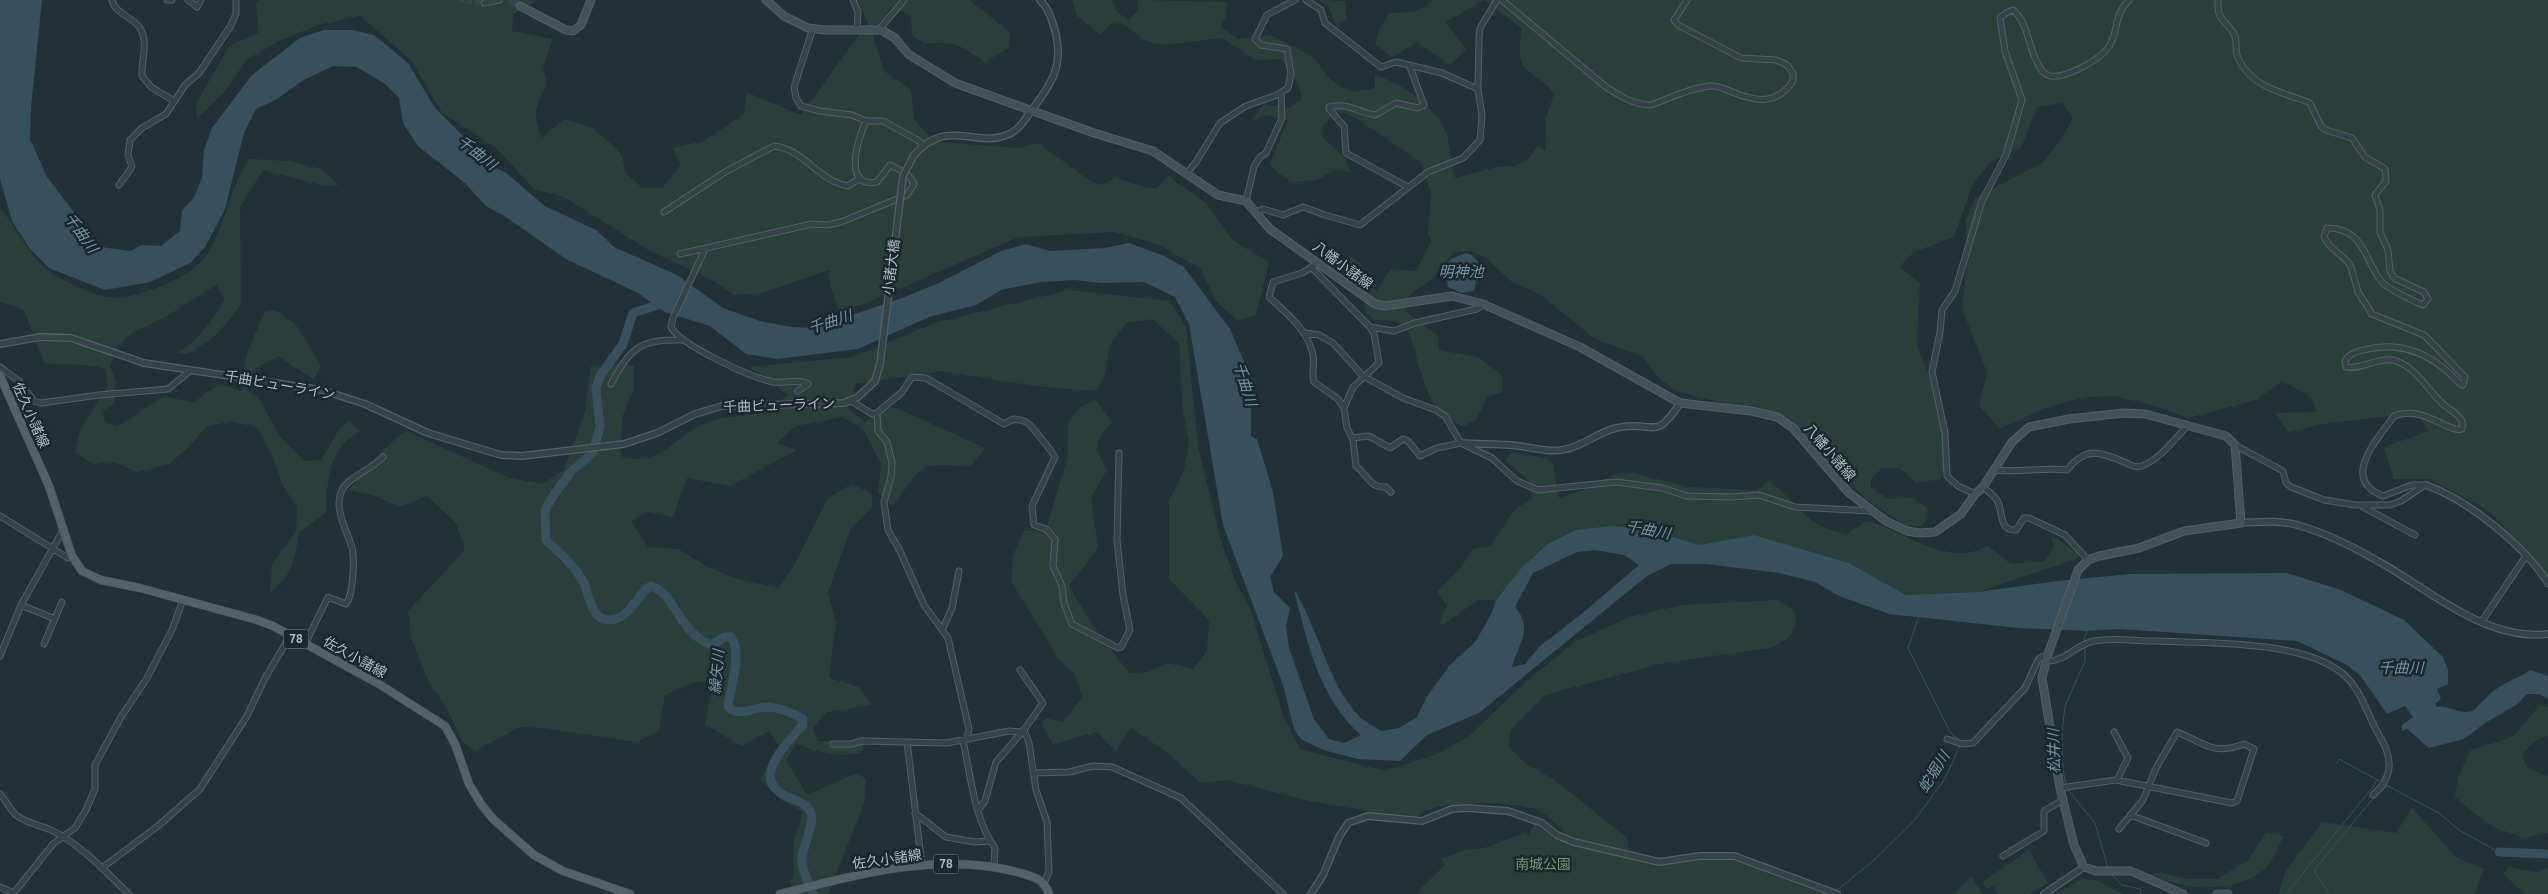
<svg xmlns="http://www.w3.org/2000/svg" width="2548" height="894" font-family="Ubuntu,'Noto Sans JP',sans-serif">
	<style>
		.green { fill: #2a3f39 }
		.water { fill: #36515d; fill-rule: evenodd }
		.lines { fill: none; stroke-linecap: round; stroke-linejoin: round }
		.stream { stroke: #36515d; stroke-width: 1 }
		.river { stroke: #36515d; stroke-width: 9 }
		.minor-tunnel { stroke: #37464c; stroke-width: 5; stroke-dasharray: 5 2.5; stroke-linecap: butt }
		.secondary-tunnel { stroke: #37464c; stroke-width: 7; stroke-dasharray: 7 3.5; stroke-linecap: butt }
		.minor-casing { stroke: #536065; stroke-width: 7 }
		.tertiary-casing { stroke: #536065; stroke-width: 8 }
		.secondary-casing { stroke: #536065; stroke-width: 9 }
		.primary-casing { stroke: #414e54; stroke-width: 9 }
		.minor { stroke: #354247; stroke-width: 5 }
		.tertiary { stroke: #354247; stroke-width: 5.5 }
		.secondary { stroke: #43525a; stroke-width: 7 }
		.primary { stroke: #536168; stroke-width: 8 }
		.tertiary-bridge-casing { stroke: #536065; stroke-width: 8; stroke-linecap: butt }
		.tertiary-bridge { stroke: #354247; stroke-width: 5.5 }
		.labels { text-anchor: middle; stroke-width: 5; stroke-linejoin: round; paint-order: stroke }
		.shield { fill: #1b272c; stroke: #839096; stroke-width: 1 }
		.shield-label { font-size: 12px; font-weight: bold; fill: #b0bdc4 }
		.street-label { font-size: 14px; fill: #b0bdc4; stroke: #1b272c }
		.park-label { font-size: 14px; fill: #729870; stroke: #1b272c }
		.water-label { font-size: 15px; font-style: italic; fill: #7196a6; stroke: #1b272c }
	</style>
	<rect width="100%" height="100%" fill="#223137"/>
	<path class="green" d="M259,0H538L530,5L525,4L513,16L512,31L553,39L543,67L547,85C534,110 533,111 541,138L564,119L591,127L616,148L622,156L626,173L642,188H662L681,165L672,148L704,141L744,114L746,92L801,115L868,22L857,0H969L1010,32L1009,48L985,62C960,45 955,40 924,44L912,35L911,15L891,7L873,37L884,71L911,90L914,118L922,129L939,142L1019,148L1038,143L1089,180L1101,185L1116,178L1147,188H1157L1168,176L1206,203L1232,240L1269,262L1256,315L1237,320L1216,301L1200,268L1157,244L1114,232L1019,237L864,304L839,310L830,285L829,270L762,293L735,295L708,278L650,251L564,197L534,189L495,147L442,113L412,61L360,16L318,25L281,40L246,60L227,89L197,119L196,104L229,46L258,33L256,3Z
		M1072,0H1112L1116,11L1128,20L1137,12L1138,0L1227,2L1226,16L1221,26L1238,39L1271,35L1313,57L1329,78L1339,86L1353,92L1375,88V75C1400,82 1440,109 1447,136C1451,149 1451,164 1455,178L1497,167L1514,166L1527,161L1538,146L1546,151L1545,121L1554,94C1546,79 1522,75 1520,56C1519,47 1521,37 1521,28L1484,0L1446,22L1466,50L1450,65L1417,42L1393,57L1375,45L1378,32L1389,13L1414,12L1431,3L1432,0H2548V578L2529,552L2488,510L2429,479H2394L2384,447L2429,431L2416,413L2329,423L2288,432L2275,413L2317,412L2311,397L2282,381L2256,400L2188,418L2155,406L2115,396L2086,397L2048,407L2000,429L1979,406L1987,372L1962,309L1966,271V219L1975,198L2042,163L2060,141L2073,118L2062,103L2037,107L2021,148L1989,163L1972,186L1954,237L1914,252L1899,267L1920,283L1917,345L1943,413L1950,457L1940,479L1916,483L1900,468H1882L1871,479V488L1889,499L1913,498L1927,508L1928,520L1920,526H1906L1867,500L1829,464L1800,430L1782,415L1738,407L1676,391L1656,376L1644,357L1595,339L1542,296L1512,282L1486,258L1471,251L1454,252L1430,281L1409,295L1407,313L1438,336L1439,350L1478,357L1502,375V392L1487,397L1477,419L1463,427C1453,421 1440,412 1433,403C1428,396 1411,342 1410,333L1395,321L1376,320L1366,313L1364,307L1366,289L1338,266L1350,255L1360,263L1376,291L1391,269L1416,271L1431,241L1428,234L1431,193L1421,162L1354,117L1337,111L1323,126L1322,137L1345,158L1351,172L1335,170L1317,180L1291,182L1273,169L1270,163L1288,120L1266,115L1251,121L1264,104L1290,108L1302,99L1299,85L1281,59L1256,60L1222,38C1203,39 1165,49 1147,41C1134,35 1130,25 1114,21L1100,34L1077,16Z
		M1319,0L1345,1L1347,20L1335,23L1329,7Z
		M249,159L289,161L321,169L339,185L325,186L263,170L240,207L241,303L231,318L213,338L188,354L176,353C198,342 212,320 225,299L216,285L167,316L132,333L119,345L110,366L116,381L114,404L103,411L105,422L117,427L164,396L194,403C213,386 218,382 241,391L246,355L265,311L275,310L296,325L321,365L314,380L278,356L256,368L247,390L258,397L281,438L304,461L321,460L340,428L349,420L360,432C329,446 326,482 327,512L299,532C296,555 291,580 270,592L272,564L296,531L297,507L282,484L273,458L258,428L232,421L206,427L190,446L169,464L137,472L111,461L93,464L75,453L80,430L108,386L105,369C83,362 67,366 44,363L24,310L0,302V207C14,226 26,249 43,266C55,278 90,294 107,297C135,301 194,277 208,253C226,223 230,188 249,159Z
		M1069,290L1170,301L1186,327L1198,447L1221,540L1236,583L1249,605L1283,715L1300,749L1385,771L1437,754L1468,737L1529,679L1576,641L1632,616L1683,605L1777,600L1793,609C1801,631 1789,640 1770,648L1664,663L1545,695L1511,729L1508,746L1525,763L1556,781L1627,838L1630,859L1660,864L1716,858L1734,860L1823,894H1415L1445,865L1441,859L1464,850L1484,848L1525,833L1528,837L1534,825L1564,841L1575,844C1565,833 1551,816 1537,810C1516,801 1449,801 1427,810C1423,812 1418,817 1415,819L1309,801L1228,780L1200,783L1168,753L1131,728L1116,751L1097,732L1053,744L1042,725L1045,718L1063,722L1082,698L1075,674L1060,661L1011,581L1013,555L1024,531L1046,529L1067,459L1068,422L1081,406L1096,400L1112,422C1093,442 1094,447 1107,470L1091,497L1098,548L1069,586L1091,623L1129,673L1148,672L1167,663L1193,669L1207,651L1209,620L1169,579V501L1184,470L1189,443L1183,412L1179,344L1153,319L1126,323L1110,345L1104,378L1096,391L1034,386L942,371L855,384L848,409L865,422L886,406L903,411L985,448L970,467C917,462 924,464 893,506L878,493L881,464L864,430L843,417L796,426L776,443L797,450L730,486L687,478L673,517L647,512L631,521L648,547L678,549L708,567L738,579L778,588L795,564L828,498L852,484L871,493L873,506L851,528L828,592L836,623L829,678L859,687L872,705L827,712L813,728L818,741H865L862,752C839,759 818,752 796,744L786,760L807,795L857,773L866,779L864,804L828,894H787L794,871L793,843L803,812L781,800L760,779L781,749L769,731L742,746L705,725L713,680L691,683L665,695L659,731L636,742L542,728L519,727L475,751L463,742L445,705L429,683L411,638L408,611L465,550L456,523L427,496L400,507L369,494L349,490C366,468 383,447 406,431L507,477L542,484L564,470L585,412L591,366L610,363L634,366V389L623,415L620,445L622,457C660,467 673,438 703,424C723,415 754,417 770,409C776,406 782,399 788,395L749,367L852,357L935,323Z
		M1513,452L1545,458L1553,463L1559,498L1583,490L1616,474L1632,473L1690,487L1757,490L1769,481C1801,504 1803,526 1847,534L1866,521C1899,529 1930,555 1966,553C1973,553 1981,548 1988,546L2011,564L2045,561L2054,547L2051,535L2079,554L2077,559L1978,592L1906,595L1849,563L1754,535L1699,545L1647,529L1547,543L1522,567L1496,600H1478L1443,625L1439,624L1447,605L1437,592L1459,570L1473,549L1491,546L1514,510L1532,498L1530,481L1505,460Z
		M2539,706L2548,707V736L2535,741L2522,754L2527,768L2548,776V833L2524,838L2496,828L2475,814L2455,797L2458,777L2471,750L2513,737Z
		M2412,808L2457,858L2484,869L2474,894H2278L2286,871L2322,822L2396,833Z
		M2266,833L2284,836C2278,846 2273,862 2264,870C2233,894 2184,891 2150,874L2161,873L2189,879H2217L2247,861Z
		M2029,850L2048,883L2029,894H1998L1993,886L1987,889L1982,882Z
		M2508,867L2537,872L2548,867V894H2525L2503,874Z
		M1971,876L1983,894H1957L1956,892Z
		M2082,879L2095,880L2124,894H2056Z"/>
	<path class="water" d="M0,0H42L31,107L30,139L47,177L101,247L130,251L142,245L161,246L180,231L182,211L194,197L202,178L204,150L212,128L252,75L300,38L324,30H353L374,35L408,63L435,108L493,166L506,173L545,206L596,230L614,247L677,275L723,308L760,321L792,327L814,328L902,298L939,283L1001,251L1026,244L1050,251L1105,248L1129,243L1164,256L1184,267L1230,329L1248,371L1242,388L1251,409V436L1257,439L1273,492L1283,556L1270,577L1274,592L1290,608L1286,626L1289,648L1314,719L1329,739L1344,743L1361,735C1319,699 1307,641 1294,590C1320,630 1326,681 1359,716C1365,722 1374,727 1382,731L1399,728L1417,717L1426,698L1449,666L1476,641L1492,612L1496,600L1522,567L1547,544L1576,530L1612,526L1647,529L1699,545L1754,535L1849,563L1906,595L1978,592L2058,581L2130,574L2287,573L2341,590L2404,620L2443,657L2448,670V684L2437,689L2441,699L2435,704L2437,707C2450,705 2458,715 2472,711C2477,709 2488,694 2495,690C2505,682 2519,678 2530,670L2548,676V699L2539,694H2527L2516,705L2485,723L2464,739L2429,748L2407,729L2402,731V725L2413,717L2405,706L2387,714L2360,675L2347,665L2297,641L2120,629L2087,631L2019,628L1889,614L1839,596L1815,582L1779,573L1706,564H1671L1647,576L1479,713L1427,735L1400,761L1358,759L1323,750L1301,739L1294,729L1283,685L1223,525L1189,324L1175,297L1144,282L1101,283L1075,280L1041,282L1001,290L976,305L929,317L858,349L778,359L746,354L710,326L665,312L638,293L566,259L506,217L486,206L465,183L418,146L403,123L399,98L385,84L357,67L333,66L302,81L277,99L256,109L244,133L225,209L205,247L190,263L150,282L105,290L49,268L30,249L12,221L0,179ZM1595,550L1624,555L1639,565L1579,616L1540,646L1525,664L1512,667C1518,644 1534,629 1515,607L1533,573L1577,552Z
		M1466,253L1472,255L1480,264L1474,291L1462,293L1448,287L1445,266L1451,259Z"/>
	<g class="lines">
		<path class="stream" d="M1919,616L1908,648L1950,732L1959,740
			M2084,641L2087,631
			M2337,763L2339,759L2381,782
			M2384,784L2439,813L2459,830L2499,852
			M2066,786L2063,769L2062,732L2065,706L2085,661V645
			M2068,790L2095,823L2108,868
			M2111,874L2122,885L2140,889L2141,894
			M1836,891L1873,861L1913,822L1944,780L1960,746
			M2286,894L2372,788L2377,780
			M2330,894L2316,875L2315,869L2370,802L2387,786"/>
		<path class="river" d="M667,305L661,304L633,313L623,344L600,376L596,388L600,427L593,452L570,473L551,499L545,511L546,540C555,549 566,557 573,567C577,571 581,578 584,583C590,597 592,628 618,618C633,612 637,594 651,586C675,593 678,632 711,645L725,637H731C743,652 730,689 728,706C736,719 756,706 769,707C780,708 793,713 803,719V725C788,742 749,778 786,796C795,800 807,803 811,813C815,822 803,846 802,858C801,871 809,882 813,894
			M2499,852L2548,854"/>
		<path class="minor-tunnel" d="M460,0L484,3"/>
		<path class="secondary-tunnel" d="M510,0L520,6"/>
		<g class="minor-casing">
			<path id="minor" d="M112,0C115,14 133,17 140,28C149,42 141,61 142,76L151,87L174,101
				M167,0H172
				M188,0L197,7L201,0
				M853,0L858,12L857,30
				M1306,0L1321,10L1325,23L1381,67L1396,62L1442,73L1478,89
				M1502,0L1606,87C1620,96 1634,105 1651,105C1670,98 1690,88 1710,86C1718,85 1725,89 1732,92C1757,102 1777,105 1793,81V73L1787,65L1776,60L1741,58L1678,25L1674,20L1687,0
				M2218,0C2217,21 2224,18 2234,34C2238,41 2234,52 2239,60C2254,89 2283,92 2310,103L2321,126L2326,130L2352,138L2365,157L2385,169L2386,181L2375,195L2380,210V232L2388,250L2390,271L2394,278L2424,292L2428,299L2423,305L2418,303C2408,298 2387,289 2381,281C2364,259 2364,228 2327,228L2324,237L2329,245L2347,261L2351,267L2358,292L2372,314L2424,335L2465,377L2463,385L2460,384C2436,357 2405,341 2368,349C2359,351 2350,352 2345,361L2346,367C2361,370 2376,358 2392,360C2414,364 2426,388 2442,403C2447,408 2455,412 2460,418C2463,421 2463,424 2462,429C2449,434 2423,404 2394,416C2378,439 2339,479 2383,496L2412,485H2426
				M484,3L499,0
				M813,28L794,87L796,98L801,106L820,111L852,115L866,121H883L919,141L924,146
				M879,30L904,0
				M1186,174L1196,162L1220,123L1246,106L1277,95L1288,88L1291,74L1287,49L1261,45L1255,39L1267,15L1295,0
				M119,185L132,167L128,155L130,140L142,128L166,114L185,85L199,73L230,27L236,14V0
				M1408,187L1346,153L1344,126L1329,109V107C1347,102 1358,112 1375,115L1396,103L1418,108L1424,105L1410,67
				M1246,201L1254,167L1260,157L1266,153L1282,118L1281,93
				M664,212L725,172L774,146C804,149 818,181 848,186L860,178
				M1257,212L1263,209L1283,215L1303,207L1325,215L1360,225L1428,172L1463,158L1480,140L1482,116L1478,89L1479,38L1480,28L1497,0
				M705,249L673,318L671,327C680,345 752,378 773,382C785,384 798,378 808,384L798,391
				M680,254L812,224L827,225L841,222L907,195L914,184C909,173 900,170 890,165L877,182C841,189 859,136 866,121
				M1318,263L1302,273L1273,282L1269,297C1287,314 1308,330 1313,355C1315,364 1311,374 1314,382L1338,399L1344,408L1347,428L1353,440L1356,466C1367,474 1369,488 1386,487L1391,492
				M1311,267L1370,327L1374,333L1379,363L1353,387L1344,408
				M1370,327L1394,331L1415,323L1477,309L1483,304
				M1305,333L1319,335L1333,343L1363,376L1403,398L1436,410L1445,416L1461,443
				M0,367L20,382L34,401L41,403L99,395L168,389L190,371
				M611,384C631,347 640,339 684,340
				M851,401L872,414L877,413L902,392L912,377L926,378L1004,424L1014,419C1018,420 1023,420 1026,422C1031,424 1052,452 1055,457L1032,506L1034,525L1046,529L1055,539L1053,566L1062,586L1064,603L1072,624L1118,648L1121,647L1130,630L1123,595L1117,540L1119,453
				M877,413L878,431L887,442L892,463L891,477L884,502L888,530L899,549L924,605L948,638L969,729L967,739
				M1352,438L1369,436L1390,448L1403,439L1408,441L1420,456L1437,448L1461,443L1492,458L1517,481L1538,490L1616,482L1662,488L1687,496L1732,497L1759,495L1795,507L1871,511
				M2235,445L2283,471L2286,483L2291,487L2324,500L2355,505H2390L2401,501L2425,485
				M1994,470C2019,473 2042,467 2067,470C2085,447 2098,451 2124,462C2130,465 2135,468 2142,466C2160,459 2175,439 2188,425
				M1983,487C1988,491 1995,496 1998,502C2003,513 1999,531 2016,530L2024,518H2029L2065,535L2088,560
				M1975,494L1958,486L1947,476L1945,433L1932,372L1940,332L1942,310L1955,291L1982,201L2006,155L2022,100L2005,51L2000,18L2006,13L2013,10C2028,22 2028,46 2037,62C2040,68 2043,74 2050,76C2065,79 2099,60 2108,48C2120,31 2112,17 2129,0
				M2363,507L2415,535
				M0,516L68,558L72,556
				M21,605L55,619
				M2482,621L2526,556
				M943,628L952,608L959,571
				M44,644L62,602
				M305,644L328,597L346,604C353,595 355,560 352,548C347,530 332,507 343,488C352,475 372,469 383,457
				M0,656L21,605L63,530
				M2046,661C2066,662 2076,644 2094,641C2113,637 2135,641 2154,641C2205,643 2304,640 2343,674C2362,690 2367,715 2379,735C2393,758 2394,777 2373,795
				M1024,730L1029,743L1036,790L1047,822L1049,872L1044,883
				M2114,732L2128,758L2117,780
				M1947,739L1962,744L1973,743L2025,688L2038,660L2041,657H2047
				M963,741C971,776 974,819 995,848L994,866
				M907,742L922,866
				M833,744H851L862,741L947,743L1009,731L1020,732L1024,730
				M1034,773L1069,772L1093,766L1112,767L1181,798L1283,894
				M2060,788L2116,780L2232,803L2237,801L2254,749L2244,744C2212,756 2205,743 2177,732L2156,768L2143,800L2119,829
				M0,794C6,800 10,810 16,815C29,825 43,825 55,832C83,847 106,872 129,894
				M978,810L985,801L996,762L1024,730L1043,703L1020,670
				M915,813L946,837L975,842L990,841
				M2130,815L2206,843
				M2003,856L2044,831V811L2063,800
				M102,868L158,826L200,789L247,716L265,678L290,636
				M0,887L14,893
				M13,894L53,844L75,828L86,810L95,789V765L121,717L147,678L172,630L183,600"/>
		</g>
		<g class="tertiary-casing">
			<path id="tertiary" d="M914,155C947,117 974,148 1007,135C1018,131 1025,120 1031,111C1053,82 1065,64 1054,27C1051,17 1048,8 1040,0
				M0,344L40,337L71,338L144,363L322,390L365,404L428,433L501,455L522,456L624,444L657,433L695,414L722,406L844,403L858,397L875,381
				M1461,443C1477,444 1494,444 1510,445C1528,446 1549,454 1567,449C1584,445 1599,432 1616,428C1653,419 1654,444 1680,403
				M2426,485C2468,500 2524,545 2548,583
				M2241,523C2260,522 2278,520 2297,525C2330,534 2361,551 2390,568C2436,596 2490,641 2548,634
				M1311,894L1323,875L1339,837L1348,823L1368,816L1422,821L1452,809L1467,808L1508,811L1542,823L1557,835L1574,842L1659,862L1700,856H1734L1837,894
				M2044,894L2084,867"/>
		</g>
		<g class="secondary-casing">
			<path id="secondary" d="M766,0L784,16L808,28L825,30H881L895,38L908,54L955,83L1094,133L1153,151L1218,195L1246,201L1270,229L1375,304L1385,306L1452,296L1483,304L1580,347L1680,403L1751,411L1777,417L1793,428L1849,493L1886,521L1907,531L1919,533L1935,532L1961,514L1975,494L1983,487L2012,442L2029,427L2069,419L2124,413L2145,414L2226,436L2235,445L2241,523L2184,531L2139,548L2099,556L2088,560L2078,570L2047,657L2042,678L2060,788L2074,845L2084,867L2096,871H2131L2183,894
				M520,6L566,30L573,31L581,25L591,0
				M2217,894H2228"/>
		</g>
		<g class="primary-casing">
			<path id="primary" d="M0,376L49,486L72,556L82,571L101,580L140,588L257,620L273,626L379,684L445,726L455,744L469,784L481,804L493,819L534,855L563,871L630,894
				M780,894C856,875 939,851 1017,872C1031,876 1044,878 1049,894"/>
		</g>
		<use href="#minor" class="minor"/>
		<use href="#tertiary" class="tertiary"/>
		<use href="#secondary" class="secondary"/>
		<use href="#primary" class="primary"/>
		<g class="tertiary-bridge-casing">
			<path id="tertiary-bridge" d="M875,381L880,364L903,176L914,155"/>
		</g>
		<use href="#tertiary-bridge" class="tertiary-bridge"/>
	</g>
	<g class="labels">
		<g class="shield">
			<rect x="283.5" y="629.5" width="25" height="19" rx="4"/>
			<rect x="933.5" y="854.5" width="25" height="19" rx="4"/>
		</g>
		<g class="shield-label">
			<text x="296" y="643">78</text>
			<text x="946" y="868">78</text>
		</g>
		<g class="street-label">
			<text transform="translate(1343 265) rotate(36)" y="5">八幡小諸線</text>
			<text transform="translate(891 267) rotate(-83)" y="5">小諸大橋</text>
			<text transform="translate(280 385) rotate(10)" y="5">千曲ビューライン</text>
			<text transform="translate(779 405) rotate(-2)" y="5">千曲ビューライン</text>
			<text transform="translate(31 415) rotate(66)" y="5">佐久小諸線</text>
			<text transform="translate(1830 452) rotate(49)" y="5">八幡小諸線</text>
			<text transform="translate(355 657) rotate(29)" y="5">佐久小諸線</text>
			<text transform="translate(887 859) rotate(-8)" y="5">佐久小諸線</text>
		</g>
		<g class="park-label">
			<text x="1543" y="869">南城公園</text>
		</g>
		<g class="water-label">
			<text transform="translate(477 153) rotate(38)" y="5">千曲川</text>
			<text transform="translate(81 233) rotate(54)" y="5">千曲川</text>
			<text x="1461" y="277">明神池</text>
			<text transform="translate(830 322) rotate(-18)" y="5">千曲川</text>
			<text transform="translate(1245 384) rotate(73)" y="5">千曲川</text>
			<text transform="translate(1648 530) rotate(10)" y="5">千曲川</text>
			<text x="2401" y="673">千曲川</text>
			<text transform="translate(717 672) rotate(-85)" y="5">繰矢川</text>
			<text transform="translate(2054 751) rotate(-91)" y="5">松井川</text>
			<text transform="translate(1934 772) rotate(-58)" y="5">蛇堀川</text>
		</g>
	</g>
</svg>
